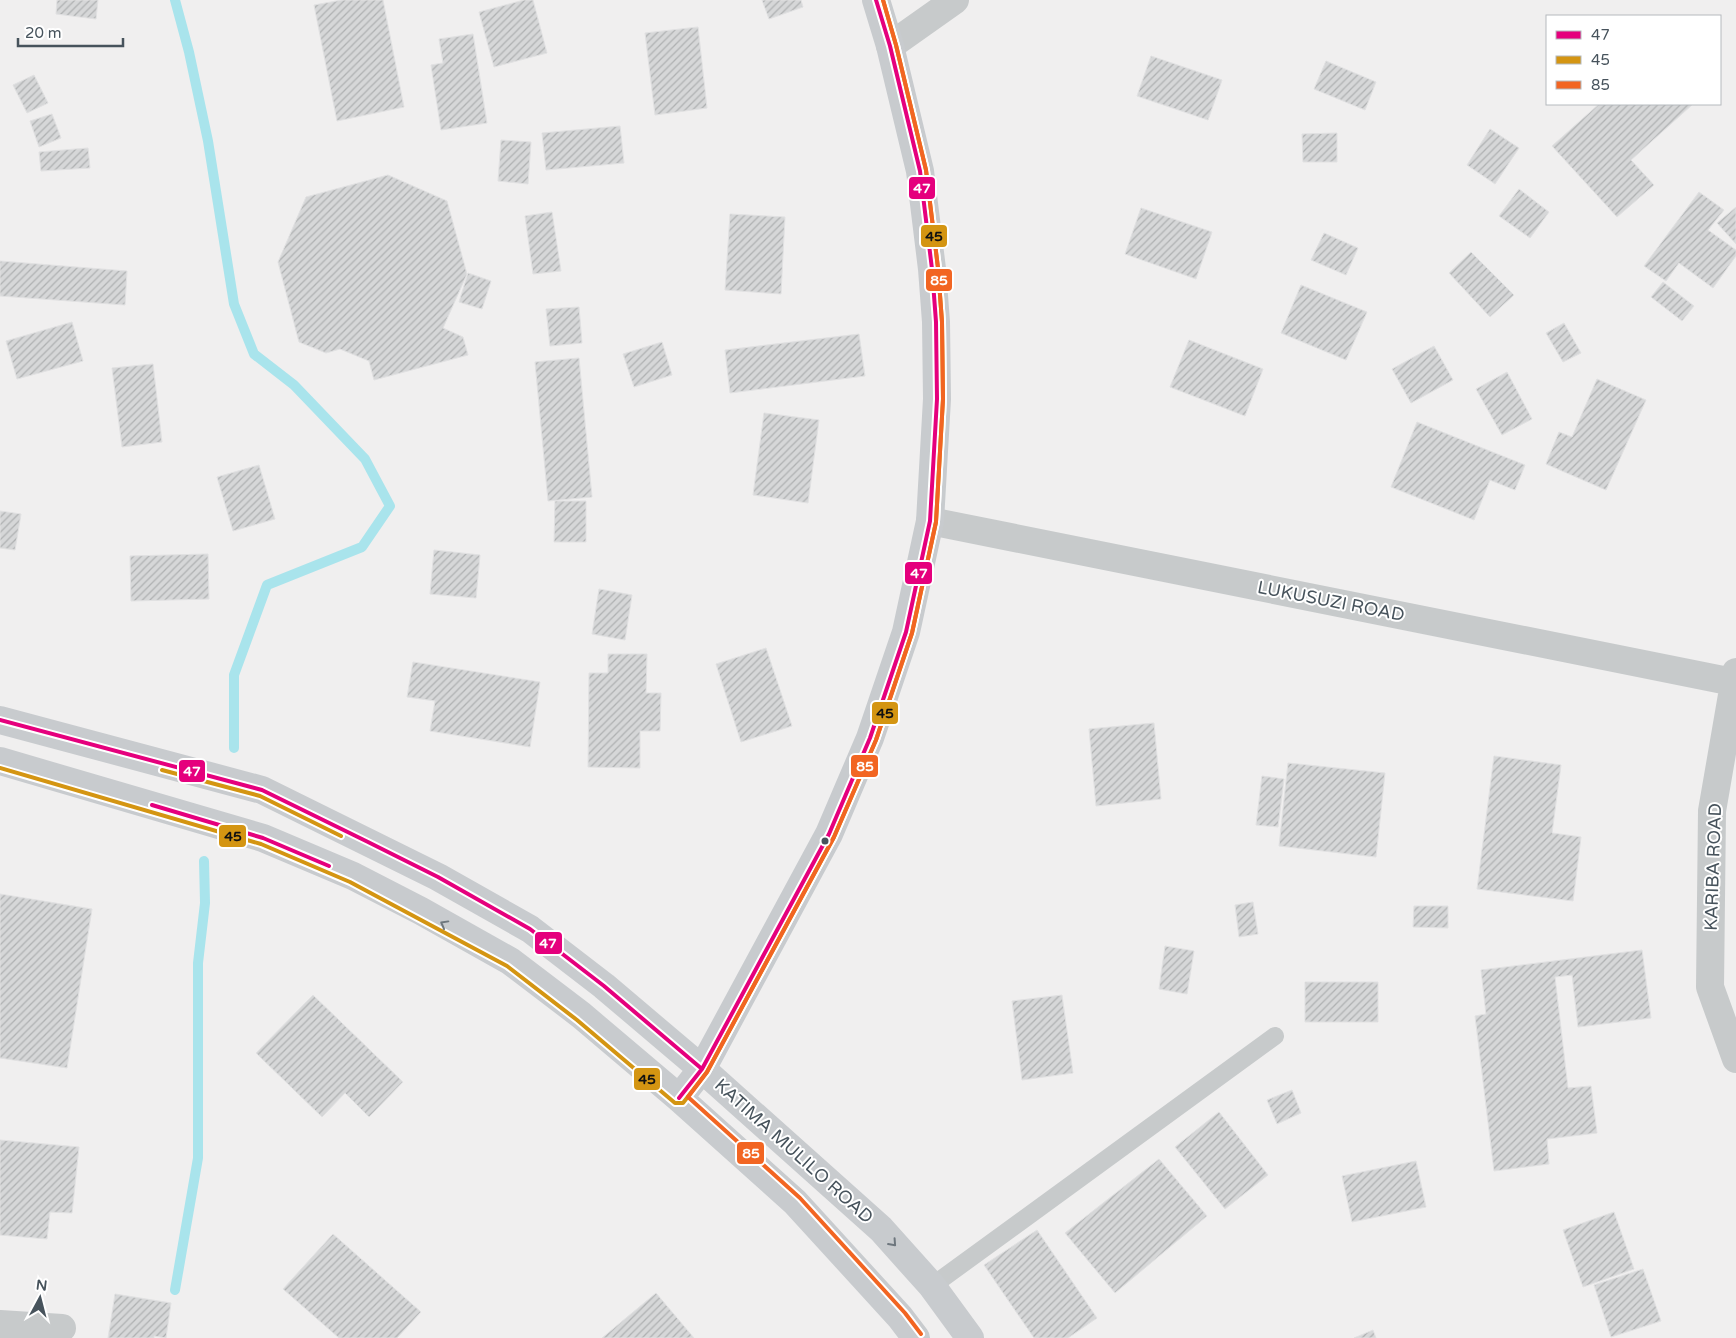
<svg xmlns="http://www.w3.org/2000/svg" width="1736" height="1338" font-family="'Varela Round',sans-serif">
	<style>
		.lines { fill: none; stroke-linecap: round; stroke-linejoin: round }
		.stream { stroke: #a9e4ec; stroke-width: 10 }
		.building { fill: url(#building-hatch); stroke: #e1e1e2 }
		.service { stroke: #c7cacb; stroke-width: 18 }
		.minor { stroke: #c7cacb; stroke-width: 28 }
		.secondary { stroke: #c8cbce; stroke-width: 28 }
		.bus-1-casing { stroke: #fff; stroke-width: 8 }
		.bus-2-casing { stroke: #fff; stroke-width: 8 }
		.bus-3-casing { stroke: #fff; stroke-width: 8 }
		.bus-1 { stroke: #e5007d; stroke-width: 4 }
		.bus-2 { stroke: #d49512; stroke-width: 4 }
		.bus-3 { stroke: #f26522; stroke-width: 4 }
		.oneway { stroke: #6e777e }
		.bus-dot { fill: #47535c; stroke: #fff; stroke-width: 2 }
		.labels { text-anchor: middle; stroke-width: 4; stroke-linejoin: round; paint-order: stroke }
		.street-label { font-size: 18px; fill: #47535c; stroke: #fff }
		.line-badge { stroke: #fff; stroke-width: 2 }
		.badge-label { font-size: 14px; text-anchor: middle; font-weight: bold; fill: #fff }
		.pale-badge-label { font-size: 14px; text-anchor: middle; font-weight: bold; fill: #111 }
	</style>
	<defs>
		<pattern id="building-hatch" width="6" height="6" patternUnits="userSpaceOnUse" patternTransform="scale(1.25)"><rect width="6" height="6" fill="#d6d7d8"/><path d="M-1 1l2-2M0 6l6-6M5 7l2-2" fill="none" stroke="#afb1b2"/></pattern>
	</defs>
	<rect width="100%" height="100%" fill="#f0efef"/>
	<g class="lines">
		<path class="stream" d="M175,0L189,52L208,141L234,304L254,354L294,385L365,459L390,506L362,547L267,585L234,675V748
			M175,1290L198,1158V963L205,903L204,861"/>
	</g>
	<path class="building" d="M57,0H98L96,19L56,14Z
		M342,0H383L404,107L337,121L314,5Z
		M524,0H533L547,53L494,67L479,12Z
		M762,0H801L803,7L769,19Z
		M698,27L707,108L655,115L645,33Z
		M473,34L487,123L441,130L431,65L443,63L439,39Z
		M1151,56L1222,80L1208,120L1137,96Z
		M1326,61L1376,82L1365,110L1314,89Z
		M34,75L48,103L27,113L13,85Z
		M1599,104H1693L1631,160L1654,185L1617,217L1552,146Z
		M52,114L61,138L39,147L30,121Z
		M620,126L624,163L546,170L542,133Z
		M1490,129L1519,148L1495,184L1467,165Z
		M1337,133V162H1303L1302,134Z
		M501,140L531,142L528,184L498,181Z
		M88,148L90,168L41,171L39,152Z
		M388,175L447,201L467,274L443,328L463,337L468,355L374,380L369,361L340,349L326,353L299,342L278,262L306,197Z
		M1519,189L1549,212L1530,238L1499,216Z
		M1699,192L1724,210L1708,230L1736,250V256L1713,288L1679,263L1666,281L1644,266Z
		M1736,207V244L1717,223Z
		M1141,208L1212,232L1196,279L1125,254Z
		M552,212L561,271L533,274L525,216Z
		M730,214L785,217L781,294L725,290Z
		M1324,233L1358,248L1346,275L1311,260Z
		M1471,252L1514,295L1490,317L1449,273Z
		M0,261L127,271L125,305L0,296Z
		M468,273L491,281L482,309L459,302Z
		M1663,282L1694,306L1682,321L1651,297Z
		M1301,285L1367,312L1346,360L1281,333Z
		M579,307L582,343L550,346L546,309Z
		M72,322L83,361L17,379L6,341Z
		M1564,323L1581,353L1563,362L1546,333Z
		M859,334L865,376L730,393L725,350Z
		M1189,340L1263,369L1245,416L1170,387Z
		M662,342L672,375L634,387L623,354Z
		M1434,346L1453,380L1411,403L1392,369Z
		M579,358L592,497L548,501L535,362Z
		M153,364L162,442L122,447L112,368Z
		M1507,372L1532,419L1502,435L1476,389Z
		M1597,379L1646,400L1606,490L1546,464L1559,432L1572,437Z
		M764,413L819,420L808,503L753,495Z
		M1417,422L1525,465L1515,490L1490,480L1474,520L1391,487Z
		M259,465L275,519L233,531L217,477Z
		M555,501H586V542H554Z
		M0,511L21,514L15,550L0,548Z
		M434,550L480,555L476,598L430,594Z
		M208,554L209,599L131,601L130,556Z
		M599,589L632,595L625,640L592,634Z
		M766,648L792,726L741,742L716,664Z
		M608,654H647L646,693H661L660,731H640V768L588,767L589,673H608Z
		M413,662L540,682L530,747L430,731L435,701L407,697Z
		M1154,723L1161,799L1096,806L1089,729Z
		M1494,756L1561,765L1552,833L1581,837L1573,901L1477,889Z
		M1288,763L1385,773L1376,857L1279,846Z
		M1262,776L1284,779L1278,827L1256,825Z
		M0,894L92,909L67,1068L0,1058Z
		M1253,902L1258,934L1239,937L1235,905Z
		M1414,906H1448V928L1413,927Z
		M1165,946L1194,951L1187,994L1159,989Z
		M1642,950L1651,1018L1578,1027L1572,975L1555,977L1568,1088L1591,1086L1597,1133L1547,1139L1549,1164L1494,1171L1475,1016L1486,1014L1481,970Z
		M1305,982H1378V1022H1305Z
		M313,995L403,1082L369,1117L345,1093L322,1117L256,1053Z
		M1062,995L1073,1073L1022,1080L1012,1001Z
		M1292,1090L1301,1113L1277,1124L1267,1100Z
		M1219,1112L1268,1175L1225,1209L1175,1147Z
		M0,1140L79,1147L72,1213L50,1212L47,1239L0,1235Z
		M1159,1159L1207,1216L1115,1293L1065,1233Z
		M1416,1161L1426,1207L1352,1222L1342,1176Z
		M1614,1212L1634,1269L1583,1287L1563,1230Z
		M1037,1230L1097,1318L1068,1338H1034L984,1265Z
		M333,1234L421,1312L397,1338H339L283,1289Z
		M1643,1269L1661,1321L1611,1337L1594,1285Z
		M656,1293L694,1338H602Z
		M115,1294L171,1303L166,1338L154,1336V1338H108Z
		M1373,1330L1376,1338H1354Z"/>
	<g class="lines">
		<path class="service" d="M932,1286L1275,1036"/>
		<path class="minor" d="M890,46L955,0
			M930,521L1733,682
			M1736,672L1712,811L1710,987L1736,1059
			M0,1324L62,1328"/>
		<path class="secondary" d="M0,720L262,790L438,877L530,929L604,986L702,1069L881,1229L932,1286L970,1338
			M0,761L263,838L353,876L421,911L510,961L581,1015L679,1098L795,1202L900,1317L916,1338
			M679,1098L702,1069L829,834L870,738L906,632L930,521L937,399L936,322L932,269L920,171L890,46L876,0"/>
		<g class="bus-1-casing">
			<path id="bus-1" d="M0,720L262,790L368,842L438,877L530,929L604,986L702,1069
				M152,805L263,838L329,866
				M679,1098L702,1069L829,834L870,738L906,632L930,521L937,399L936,322L932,269L920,171L890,46L876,0"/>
		</g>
		<g class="bus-2-casing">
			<path id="bus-2" d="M0,768L261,844L350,882L507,966L577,1020L675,1103H683L707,1072L834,837L876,740L912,633L936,522L943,399L942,322L938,268L926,170L896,45L883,0
				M162,770L260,796L341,836"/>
		</g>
		<g class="bus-3-casing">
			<path id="bus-3" d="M883,0L896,45L926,170L938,268L942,322L943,399L936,522L912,633L876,740L834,837L707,1072L688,1097L800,1198L905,1313L921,1334"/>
		</g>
		<use href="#bus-1" class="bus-1"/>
		<use href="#bus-2" class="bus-2"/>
		<use href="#bus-3" class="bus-3"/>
	</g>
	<defs><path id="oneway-chevron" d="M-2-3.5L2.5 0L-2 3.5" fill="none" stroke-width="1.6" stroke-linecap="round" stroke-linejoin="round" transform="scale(1.25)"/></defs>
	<g class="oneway">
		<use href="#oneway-chevron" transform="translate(444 924) rotate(-151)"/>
		<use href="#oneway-chevron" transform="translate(893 1243) rotate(48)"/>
	</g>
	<circle class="bus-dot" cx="825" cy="841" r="4.5"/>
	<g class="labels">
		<g class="street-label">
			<text transform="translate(1331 601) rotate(11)" y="6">LUKUSUZI ROAD</text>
			<text transform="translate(1713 867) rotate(-88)" y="6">KARIBA ROAD</text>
			<text transform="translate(794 1151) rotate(42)" y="6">KATIMA MULILO ROAD</text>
		</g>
	</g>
	<g class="line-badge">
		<rect x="908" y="176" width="28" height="24" rx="5" fill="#e5007d"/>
		<rect x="920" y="224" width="28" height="24" rx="5" fill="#d49512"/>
		<rect x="925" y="268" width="28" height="24" rx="5" fill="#f26522"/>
		<rect x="904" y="561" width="29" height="24" rx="5" fill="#e5007d"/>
		<rect x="871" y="701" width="28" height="24" rx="5" fill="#d49512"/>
		<rect x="850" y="754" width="29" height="24" rx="5" fill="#f26522"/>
		<rect x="178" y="759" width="28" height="24" rx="5" fill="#e5007d"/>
		<rect x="218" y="824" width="29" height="24" rx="5" fill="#d49512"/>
		<rect x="534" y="931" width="29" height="24" rx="5" fill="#e5007d"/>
		<rect x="633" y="1067" width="28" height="24" rx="5" fill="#d49512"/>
		<rect x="736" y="1141" width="29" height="24" rx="5" fill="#f26522"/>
	</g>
	<g class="badge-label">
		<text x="922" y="193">47</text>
		<text x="939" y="285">85</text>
		<text x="919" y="578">47</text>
		<text x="865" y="771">85</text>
		<text x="192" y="776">47</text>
		<text x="548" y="948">47</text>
		<text x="751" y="1158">85</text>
	</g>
	<g class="pale-badge-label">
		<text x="934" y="241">45</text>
		<text x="885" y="718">45</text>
		<text x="233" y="841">45</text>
		<text x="647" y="1084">45</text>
	</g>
	<rect x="1546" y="15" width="175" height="90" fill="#ffffff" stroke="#b5babe"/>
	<rect x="1556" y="31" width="25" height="8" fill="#e5007d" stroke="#b5babe"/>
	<text x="1591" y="40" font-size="15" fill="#47535c">47</text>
	<rect x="1556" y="56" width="25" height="8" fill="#d49512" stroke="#b5babe"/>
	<text x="1591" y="65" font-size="15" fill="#47535c">45</text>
	<rect x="1556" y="81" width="25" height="8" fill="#f26522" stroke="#b5babe"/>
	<text x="1591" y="90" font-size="15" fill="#47535c">85</text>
	<g transform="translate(40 1298) rotate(7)" stroke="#ffffff" stroke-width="4" paint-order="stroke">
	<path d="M0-4L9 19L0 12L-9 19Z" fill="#47535c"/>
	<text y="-8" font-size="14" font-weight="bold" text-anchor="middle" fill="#47535c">N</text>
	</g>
	<path d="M18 38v8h105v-8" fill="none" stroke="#47535c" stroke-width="2.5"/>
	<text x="25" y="38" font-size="15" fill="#47535c" stroke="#ffffff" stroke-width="4" paint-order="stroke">20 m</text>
</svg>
